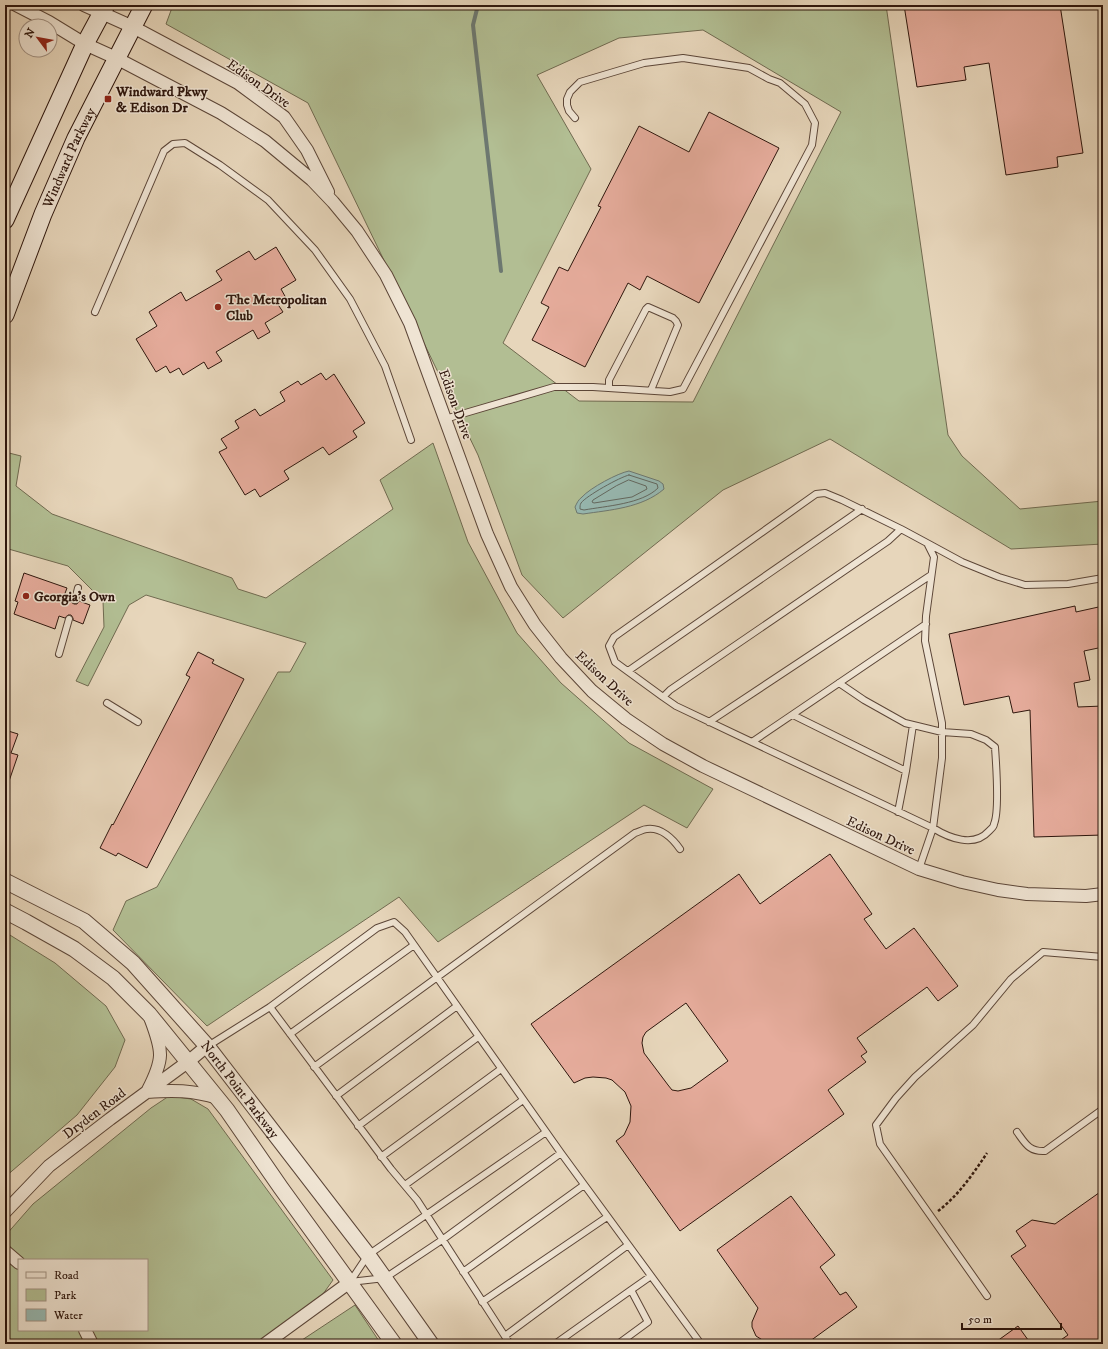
<svg xmlns="http://www.w3.org/2000/svg" width="1108" height="1349" font-family="'IM FELL DW Pica',serif">
	<style>
		.green { fill: #b2be93; stroke: #706a50; fill-rule: evenodd }
		.water { fill: #97b9b2; stroke: #6d7870 }
		.lines { fill: none; stroke-linecap: round; stroke-linejoin: round }
		.shore { stroke: #626860; stroke-width: 1 }
		.stream { stroke: #6d7870; stroke-width: 4 }
		.building { fill: #e6ac9c; stroke: #2e160d; fill-rule: evenodd }
		.service-casing { stroke: #5c4638; stroke-width: 8 }
		.minor-casing { stroke: #5c4638; stroke-width: 14 }
		.tertiary-casing { stroke: #5c4638; stroke-width: 17 }
		.secondary-casing { stroke: #2e160d; stroke-width: 19 }
		.path { stroke: #2e160d; stroke-width: 2.5; stroke-dasharray: 3 2; stroke-linecap: butt }
		.service { stroke: #efe4d3; stroke-width: 6 }
		.minor { stroke: #efe4d3; stroke-width: 12 }
		.tertiary { stroke: #efe4d3; stroke-width: 15 }
		.secondary { stroke: #efe4d3; stroke-width: 17 }
		.poi-dot { fill: #8f2418; stroke: #efe4d3; stroke-width: 1.5 }
		.labels { text-anchor: middle; stroke-width: 3; stroke-linejoin: round; paint-order: stroke }
		.street-label { font-size: 14px; fill: #2e160d; stroke: #efe4d3 }
		.poi-label { font-size: 14px; font-weight: bold; fill: #2e160d; stroke: #efe4d3; text-anchor: start }
	</style>
	<rect width="100%" height="100%" fill="#e7d6bb"/>
	<filter id="stains"><feTurbulence type="fractalNoise" baseFrequency=".005" numOctaves="4"/><feColorMatrix values="0 0 0 0 .2 0 0 0 0 .09 0 0 0 0 .02 0 0 0 .5 -.17"/></filter>
	<radialGradient id="worn" r=".72"><stop offset=".6" stop-color="#630" stop-opacity="0"/><stop offset="1" stop-color="#630" stop-opacity=".3"/></radialGradient>
	<path class="green" d="M173,5H886L948,435L962,456L1020,509L1103,501V544L1011,549L830,439L723,490L563,618L522,575L478,455L308,103L166,24ZM703,30L841,112L693,402L579,401L503,343L591,169L537,75L619,38Z
		M433,443L468,542L517,633L561,683L629,743L713,789L687,828L644,805L438,942L399,897L207,1026L113,930L126,901L157,887L278,672H290L306,643L146,595L129,605L88,686L76,681L104,627L103,601L68,566L5,548V452L21,456L16,486L52,514L232,578L238,589L266,598L393,509L380,480Z
		M5,932L55,963L106,1006L125,1040L115,1067L77,1115L5,1177Z
		M169,1096L191,1099L208,1109L333,1280L323,1294L258,1343L249,1340L246,1344H5V1236L33,1204L151,1108ZM19,1260H147V1330H19Z
		M355,1305L381,1344H296Z"/>
	<path class="water" d="M629,471L659,481L663,484L664,489C642,508 610,510 583,514L577,513L575,507C577,503 578,500 582,497C590,488 618,473 629,471Z"/>
	<g class="lines">
		<path class="shore" d="M629,475L657,484L658,488C642,504 606,506 584,510L580,509C580,506 580,505 581,503C586,496 620,477 629,475Z
			M629,480L646,486L647,489L632,497L594,503L592,502L593,500L616,486Z"/>
		<path class="stream" d="M478,5L473,25L501,271"/>
	</g>
	<path class="building" d="M904,5H1060L1083,153L1057,157L1058,167L1006,175L989,63L964,67L966,80L917,87Z
		M709,112L779,148L699,303L647,276L640,290L628,283L585,367L532,340L549,307L541,303L559,267L568,271L601,207L598,206L639,126L689,152Z
		M276,247L296,280L281,289L286,298L277,303L283,312L265,323L270,332L258,339L253,330L216,352L222,361L208,369L204,362L183,375L179,368L170,373L166,366L156,372L136,339L157,326L149,312L181,292L186,301L222,280L216,271L249,251L255,260Z
		M321,373L326,380L334,374L365,423L353,431L357,437L329,455L323,447L284,471L289,479L260,497L255,489L245,495L219,452L227,448L221,439L239,428L235,421L255,409L260,416L285,401L280,392L298,381L301,385Z
		M24,573L67,588L64,596L71,599V602L74,604H77L79,601L90,605L83,624L73,620V618L71,615H68L65,618L59,616L55,629L14,614L18,602L15,601Z
		M1075,606L1076,612L1103,606V647L1084,651L1090,680L1074,683L1078,707L1103,706V835L1034,837L1030,710L1013,713L1009,696L964,705L949,634Z
		M198,652L214,660L212,663L244,679L147,868L118,853L116,856L100,848L112,824L113,825L190,677L186,675Z
		M5,730L18,734L11,753L18,755L7,787H5Z
		M830,854L872,914L864,919L886,949L914,928L958,986L938,1001L927,987L857,1038L867,1052L861,1056L866,1062L828,1090L844,1114L680,1231L616,1141L624,1135L630,1122L631,1106L625,1092L612,1080L606,1078L593,1077L585,1078L574,1083L531,1024L739,874L760,904ZM686,1003L728,1061L691,1088L678,1091L672,1090L668,1085L644,1053L642,1043L643,1037L646,1032Z
		M1103,1190V1344H1055L1068,1335L1011,1256L1026,1246L1016,1231L1032,1220L1055,1224Z
		M791,1196L835,1255L820,1267L840,1295L846,1292L857,1307L806,1344H784L781,1340L774,1342L764,1341L756,1336L752,1327V1322L758,1308L717,1250Z
		M1018,1326L1031,1344H993Z"/>
	<g class="lines">
		<g class="service-casing">
			<path id="service" d="M95,312L164,151L173,144L185,143L220,165L268,200L315,250L350,299L385,366L411,440
				M609,387V380L646,309L648,307L673,318L676,321L678,325L651,390
				M445,419L554,387H593L670,392L683,389L812,145L815,123L805,104L780,83L769,79L749,68L683,58L644,63L580,82L570,92L567,99V105L569,111L575,118
				M927,543L962,562L999,577L1025,585L1068,584L1103,578
				M75,600L78,588
				M59,654L69,619
				M628,671L862,509
				M839,683L864,700L905,723L942,732L971,734L986,740L995,747C996,764 1000,810 994,824C994,827 991,829 989,831C974,848 949,838 933,828L676,706L663,697L670,690L888,541L901,529L927,543L934,557L926,616L925,641L942,723V758L933,828L919,869
				M663,697L615,662L609,646L614,637L816,494L825,493L842,500L901,529
				M107,703L138,722
				M793,715L906,771L913,725
				M709,722L931,575
				M752,742L926,624
				M898,812L906,771
				M270,1007L391,1169L417,1200L510,1344
				M290,1034L414,945
				M208,1046L270,1007L377,928L394,922L405,932L561,1153L701,1344
				M314,1067L635,833C639,832 643,829 647,829C661,827 673,839 680,849
				M336,1096L457,1006
				M358,1126L478,1037
				M1017,1132C1025,1143 1029,1152 1045,1151L1103,1109
				M381,1157L501,1069
				M405,1185L523,1100
				M463,1272L584,1185
				M350,1282L385,1278L442,1240L561,1153
				M350,1282L368,1255L546,1132
				M987,1296L880,1144L876,1125L896,1098L915,1077L973,1025L1011,979L1043,952L1103,957
				M482,1302L607,1217
				M505,1336L628,1245
				M555,1344L631,1290
				M618,1344L648,1322L631,1290L651,1276"/>
		</g>
		<g class="minor-casing">
			<path id="minor" d="M16,5L49,22L85,44L116,58L221,113L265,141L312,180L333,202L357,231L386,275L410,323L487,534L511,587L535,625L561,658L592,691L626,719L663,744L703,766L919,869L962,882L998,890L1027,894L1086,896L1103,894
				M84,5L133,27L238,83L284,117L307,150L328,192
				M148,1090C164,1059 163,1052 151,1020
				M147,1092C173,1090 192,1090 218,1098
				M5,1212L49,1166L110,1119L189,1061L207,1046
				M5,1251L19,1263
				M85,1330L92,1344
				M265,1344L350,1282"/>
		</g>
		<g class="tertiary-casing">
			<g id="tertiary">
				<path id="s1" d="M5,881L84,921L133,963L207,1046L368,1255L431,1344"/>
				<path d="M5,911L26,922L74,949L113,978L149,1014L227,1110L281,1188L394,1344"/>
			</g>
		</g>
		<g class="secondary-casing">
			<g id="secondary">
				<path d="M5,220L85,44L106,5"/>
				<path id="s2" d="M5,315L43,214L76,138L144,5"/>
			</g>
		</g>
		<path class="path" d="M938,1211C958,1196 973,1174 987,1153"/>
		<use href="#service" class="service"/>
		<use href="#minor" class="minor"/>
		<use href="#tertiary" class="tertiary"/>
		<use href="#secondary" class="secondary"/>
	</g>
	<g class="poi-dot">
		<rect x="104" y="95" width="8" height="8" rx="2"/>
		<circle cx="218" cy="307" r="4"/>
		<circle cx="26" cy="596" r="4"/>
	</g>
	<g class="labels">
		<g class="street-label">
			<text transform="translate(259 83) rotate(35)" y="5">Edison Drive</text>
			<text dy="5" stroke="none"><textPath href="#s2" startOffset="170">Windward Parkway</textPath></text>
			<text transform="translate(456 404) rotate(70)" y="5">Edison Drive</text>
			<text transform="translate(605 678) rotate(43)" y="5">Edison Drive</text>
			<text transform="translate(881 835) rotate(25)" y="5">Edison Drive</text>
			<text dy="5" stroke="none"><textPath href="#s1" startOffset="319">North Point Parkway</textPath></text>
			<text transform="translate(94 1113) rotate(-37)" y="5">Dryden Road</text>
		</g>
		<g class="poi-label">
			<text x="116" y="96">Windward Pkwy<tspan x="116" dy="16">&amp; Edison Dr</tspan></text>
			<text x="226" y="304">The Metropolitan<tspan x="226" dy="16">Club</tspan></text>
			<text x="34" y="601">Georgia's Own</text>
		</g>
	</g>
	<rect width="1108" height="1349" fill="none" stroke="#e7d6bb" stroke-width="20"/>
	<rect x="6" y="6" width="1096" height="1337" fill="none" stroke="#2e160d" stroke-width="2"/>
	<rect x="10" y="10" width="1088" height="1329" fill="none" stroke="#2e160d"/>
	<rect x="18" y="1259" width="130" height="72" fill="#efe4d3" stroke="#a29284"/>
	<rect x="26" y="1272" width="20" height="6" fill="#efe4d3" stroke="#a29284"/>
	<text x="54" y="1279" font-size="12" fill="#2e160d">Road</text>
	<rect x="26" y="1289" width="20" height="12" fill="#b2be93" stroke="#a29284"/>
	<text x="54" y="1299" font-size="12" fill="#2e160d">Park</text>
	<rect x="26" y="1309" width="20" height="12" fill="#97b9b2" stroke="#a29284"/>
	<text x="54" y="1319" font-size="12" fill="#2e160d">Water</text>
	<g transform="translate(38 38) rotate(302)"><circle r="19" fill="#efe4d3" stroke="#a29284"/>
	<path d="M0-3L7 15L0 10L-7 15Z" fill="#8f2418"/>
	<text y="-6" font-size="11" font-weight="bold" text-anchor="middle" fill="#2e160d">N</text>
	</g>
	<path d="M962 1323v6h99v-6" fill="none" stroke="#2e160d" stroke-width="2"/>
	<text x="968" y="1323" font-size="12" fill="#2e160d" stroke="#efe4d3" stroke-width="3" paint-order="stroke">50 m</text>
	<rect width="100%" height="100%" filter="url(#stains)"/>
	<rect width="100%" height="100%" fill="url(#worn)"/>
</svg>
